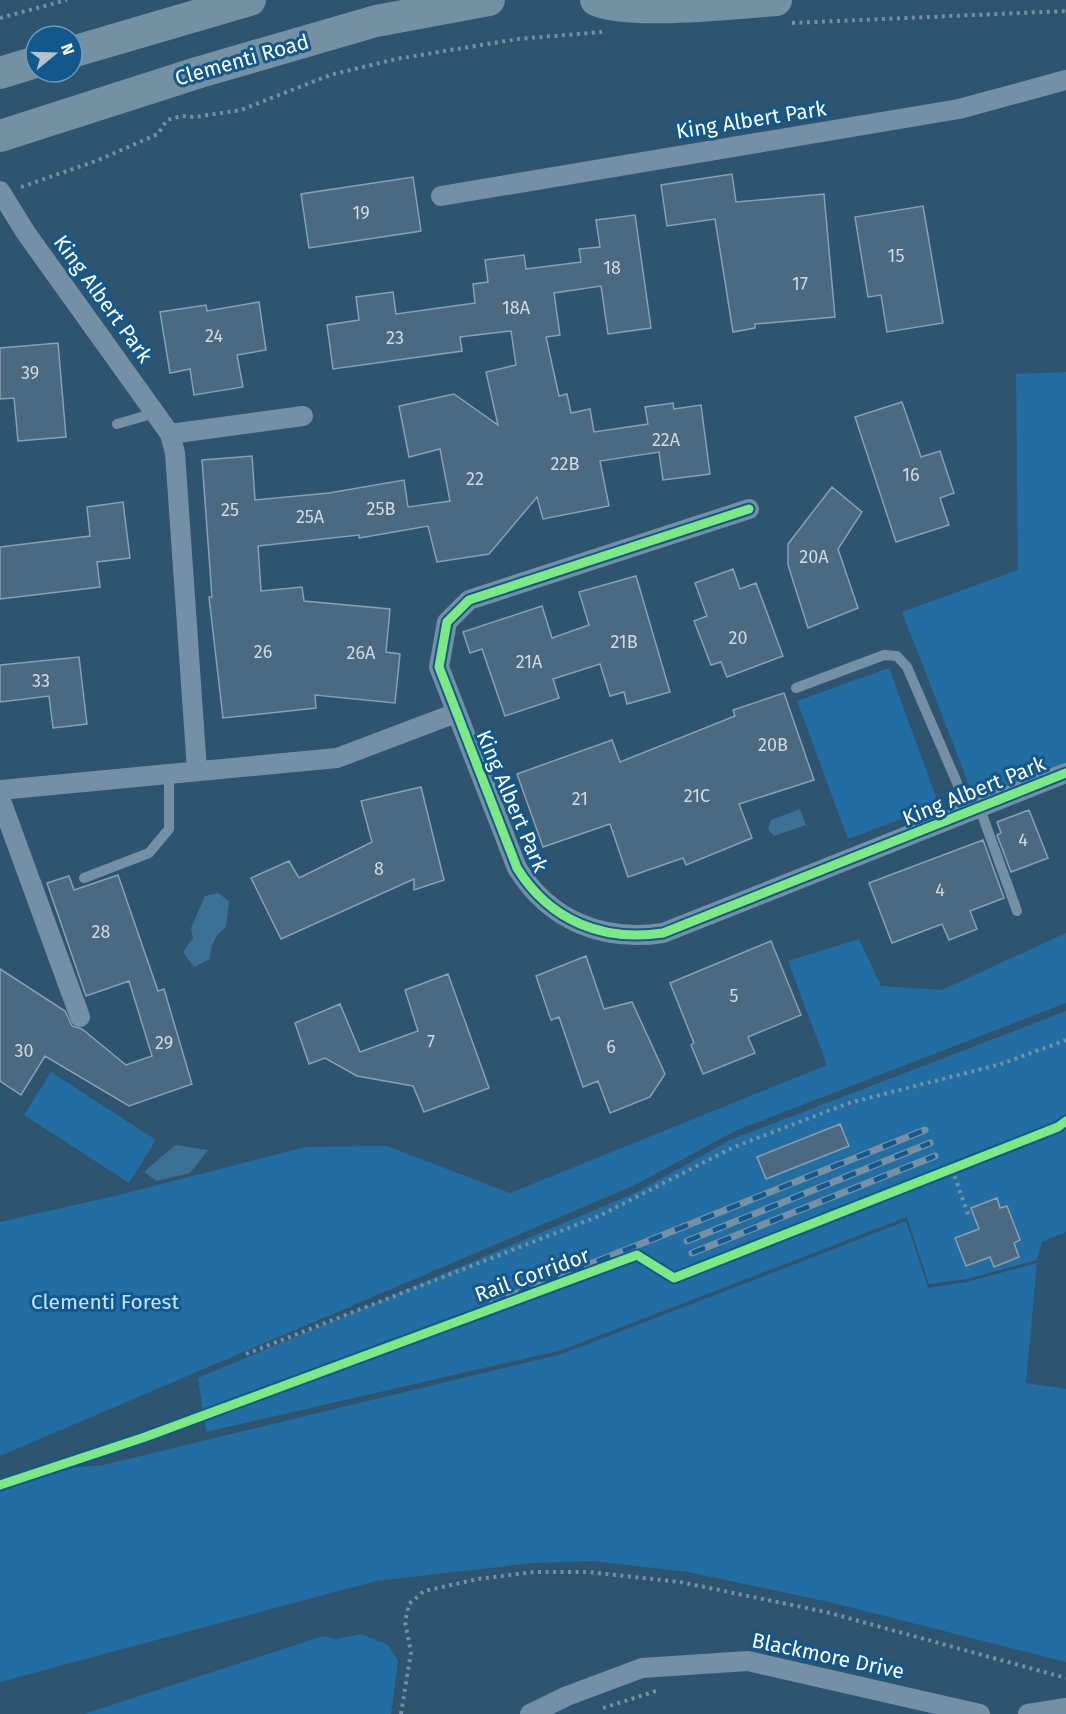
<svg xmlns="http://www.w3.org/2000/svg" width="1066" height="1714" font-family="'Fira Sans',sans-serif">
	<style>
		.green { fill: #226da1 }
		.water { fill: #3d7095 }
		.building { fill: #4b6980; stroke: #89a1b3; stroke-width: 1.5 }
		.lines { fill: none; stroke-linecap: round; stroke-linejoin: round }
		.path { stroke: #7590a4; stroke-width: 4; stroke-dasharray: 3 4.5; stroke-linecap: butt }
		.lane { stroke: #7590a4; stroke-width: 10 }
		.street { stroke: #7590a4; stroke-width: 20 }
		.primary { stroke: #7490a3; stroke-width: 32 }
		.rail-casing { stroke: #7790a4; stroke-width: 7 }
		.rail { stroke: #12588c; stroke-width: 4.5; stroke-dasharray: 14; stroke-linecap: butt }
		.cycleway-casing { stroke: #12588c; stroke-width: 13 }
		.cycleway { stroke: #7ce984; stroke-width: 9 }
		.labels { text-anchor: middle; stroke-width: 6; stroke-linejoin: round; paint-order: stroke }
		.number-label { font-size: 18px; fill: #d2dadf }
		.street-label { font-size: 21px; fill: #fff; stroke: #12588c }
		.park-label { font-size: 21px; fill: #c0e4fd; stroke: #12588c }
	</style>
	<rect width="100%" height="100%" fill="#2e5470"/>
	<path class="green" d="M1066,372V763L976,803L902,612L1018,570L1016,374Z
		M889,668L939,805L848,839L797,701Z
		M1066,933V1003L735,1131L635,1185L0,1456V1222L119,1195L306,1147L387,1146L510,1193L827,1065L788,961L859,939L881,986L942,990Z
		M1066,1011V1232L1042,1242L1037,1260L967,1279L929,1284L907,1217L562,1350L206,1432L198,1378L637,1192L730,1140Z
		M51,1072L156,1140L129,1183L24,1115Z
		M906,1221L928,1288L967,1282L1037,1263L1026,1383L1066,1389V1662L829,1602L688,1572L593,1561L533,1563L376,1581L0,1682V1490L73,1468L103,1465L562,1354Z
		M361,1634L388,1645L398,1661L391,1714H84L323,1636L336,1639Z"/>
	<path class="water" d="M800,809L806,825L774,836L768,829L771,820Z
		M218,893L229,901L226,927C214,936 211,944 210,959L194,967L183,952L193,938L191,928L205,896Z
		M175,1145L208,1150L190,1173L157,1181L144,1172Z"/>
	<path class="building" d="M732,174L736,202L824,194L835,317L755,324V328L733,332L715,219L667,226L661,185Z
		M413,177L421,231L309,248L301,194Z
		M923,206L943,323L887,332L881,295L868,297L855,217Z
		M635,215L651,328L608,334L601,286L554,293L560,335L546,337L559,396L567,394L571,413L590,409L594,432L648,424L645,407L673,403L674,409L701,405L710,474L663,480L659,452L600,461L609,506L543,519L537,497L489,554L437,562L428,526L359,538V535L258,546L261,591L302,587L304,601L390,609L386,652L400,654L395,703L315,695L316,708L223,718L209,597H212L202,460L252,456L255,500L329,493L404,480L408,507L450,501L440,449L409,457L399,406L454,394L498,425L486,372L516,365L511,331L460,337L462,351L333,369L327,325L359,320L356,297L393,292L396,314L475,303L473,284L488,282L485,260L524,255L526,269L581,262L579,249L600,247L596,220Z
		M259,302L266,350L237,355L243,387L194,395L190,369L170,373L160,312L206,305L207,311Z
		M58,343L66,437L18,441L14,398L0,399V348Z
		M902,402L921,457L940,451L954,493L940,498L949,525L896,542L855,417Z
		M832,487L862,512L838,549L858,608L808,628L788,565V544Z
		M123,502L130,558L97,562L100,587L0,599V547L90,536L87,507Z
		M733,569L740,589L756,583L783,656L727,677L721,662L711,665L694,621L707,616L695,583Z
		M636,576L670,692L627,704L624,692L610,696L600,664L553,679L559,698L505,716L482,649L470,653L463,632L542,606L552,638L589,625L579,592Z
		M79,657L87,724L53,728L49,696L0,702V665Z
		M784,693L814,780L739,804L752,838L686,865L683,858L628,877L610,824L543,847L517,774L612,740L620,762L735,716L733,710Z
		M421,787L444,880L414,890V879L281,939L251,878L289,861L299,878L372,842L361,801Z
		M1029,810L1048,858L1011,872L997,835L1001,833L997,822Z
		M983,840L1004,898L970,911L977,929L949,940L942,924L892,943L869,883Z
		M118,875L158,991L164,989L192,1084L129,1106L45,1056L21,1095L0,1081V969L65,1011L72,1026L82,1029L126,1065L152,1056L129,981L86,996L47,883L69,876L74,890Z
		M771,941L801,1015L748,1037L755,1053L703,1074L691,1045L694,1043L670,983Z
		M586,956L604,1009L632,1002L665,1074L650,1097L610,1113L598,1081L583,1087L559,1017L551,1020L536,976Z
		M448,974L489,1088L424,1112L413,1086L357,1076L325,1058L309,1064L295,1023L340,1004L360,1052L418,1031L405,990Z
		M840,1124L849,1146L766,1179L757,1157Z
		M997,1198L1000,1208L1007,1206L1020,1240L1014,1243L1019,1257L994,1267L990,1257L966,1266L955,1238L979,1229L971,1208Z"/>
	<g class="lines">
		<path class="path" d="M0,18L67,0
			M792,23L1066,11
			M21,187L96,161L158,134L167,120L181,116L195,117L241,110L330,75L396,59L518,39L602,32
			M952,1169L969,1217
			M246,1354L599,1216L734,1147L849,1103L1001,1064L1066,1040
			M603,1708L659,1690
			M401,1714L411,1652L405,1622L409,1604L424,1591L438,1588L478,1579L534,1572H588L680,1582L826,1612L1066,1678"/>
		<path class="lane" d="M117,424L155,413
			M796,688L884,655L897,656L907,667L970,813
			M980,809L1017,911
			M84,878L149,853L169,829V772"/>
		<path class="street" d="M0,191L26,233L170,434L175,453L197,770
			M441,196L959,109L1066,80
			M170,434L303,416
			M749,509L469,600L447,622L439,667L517,868C550,921 603,942 663,933L1066,773
			M0,790L337,758L456,713
			M0,798L80,1017
			M530,1714L567,1696L642,1668L748,1661L980,1714
			M1028,1714L1066,1708"/>
		<path class="primary" d="M596,0C626,15 738,3 776,0
			M72,52L250,0
			M0,73L36,62
			M0,136L200,72L376,21L489,0"/>
		<g class="rail-casing">
			<path id="rail" d="M687,1241L930,1143
				M692,1253L935,1156
				M493,1303L925,1130"/>
		</g>
		<use href="#rail" class="rail"/>
		<g class="cycleway-casing">
			<path id="cycleway" d="M749,509L469,600L447,622L439,667L517,868C550,921 603,942 663,933L1066,773
				M0,1485L145,1437L637,1255L674,1278L1058,1127L1066,1121"/>
		</g>
		<use href="#cycleway" class="cycleway"/>
	</g>
	<g class="labels">
		<g class="number-label">
			<text x="361" y="219">19</text>
			<text x="896" y="262">15</text>
			<text x="612" y="274">18</text>
			<text x="800" y="290">17</text>
			<text x="516" y="314">18A</text>
			<text x="214" y="342">24</text>
			<text x="395" y="344">23</text>
			<text x="30" y="379">39</text>
			<text x="666" y="446">22A</text>
			<text x="565" y="470">22B</text>
			<text x="911" y="481">16</text>
			<text x="475" y="485">22</text>
			<text x="381" y="515">25B</text>
			<text x="230" y="516">25</text>
			<text x="310" y="523">25A</text>
			<text x="814" y="563">20A</text>
			<text x="738" y="644">20</text>
			<text x="624" y="648">21B</text>
			<text x="263" y="658">26</text>
			<text x="361" y="659">26A</text>
			<text x="529" y="668">21A</text>
			<text x="41" y="687">33</text>
			<text x="773" y="751">20B</text>
			<text x="697" y="802">21C</text>
			<text x="580" y="805">21</text>
			<text x="1023" y="846">4</text>
			<text x="379" y="875">8</text>
			<text x="940" y="896">4</text>
			<text x="101" y="938">28</text>
			<text x="734" y="1002">5</text>
			<text x="431" y="1048">7</text>
			<text x="164" y="1049">29</text>
			<text x="611" y="1053">6</text>
			<text x="24" y="1057">30</text>
		</g>
		<g class="street-label">
			<text transform="translate(242 60) rotate(-16)" y="7">Clementi Road</text>
			<text transform="translate(751 120) rotate(-9)" y="7">King Albert Park</text>
			<text transform="translate(103 299) rotate(54)" y="7">King Albert Park</text>
			<text transform="translate(974 791) rotate(-22)" y="7">King Albert Park</text>
			<text transform="translate(512 801) rotate(67)" y="7">King Albert Park</text>
			<text transform="translate(532 1275) rotate(-20)" y="7">Rail Corridor</text>
			<text transform="translate(828 1656) rotate(12)" y="7">Blackmore Drive</text>
		</g>
		<g class="park-label">
			<text x="105" y="1309">Clementi Forest</text>
		</g>
	</g>
	<g transform="translate(54 54) rotate(71)"><circle r="28" fill="#12588c" stroke="#719bba" stroke-width="1.5"/>
	<path d="M0-4.5L10 22L0 15L-10 22Z" fill="#b6c3cd"/>
	<text y="-9" font-size="16" font-weight="bold" text-anchor="middle" fill="#ffffff">N</text>
	</g>
</svg>
